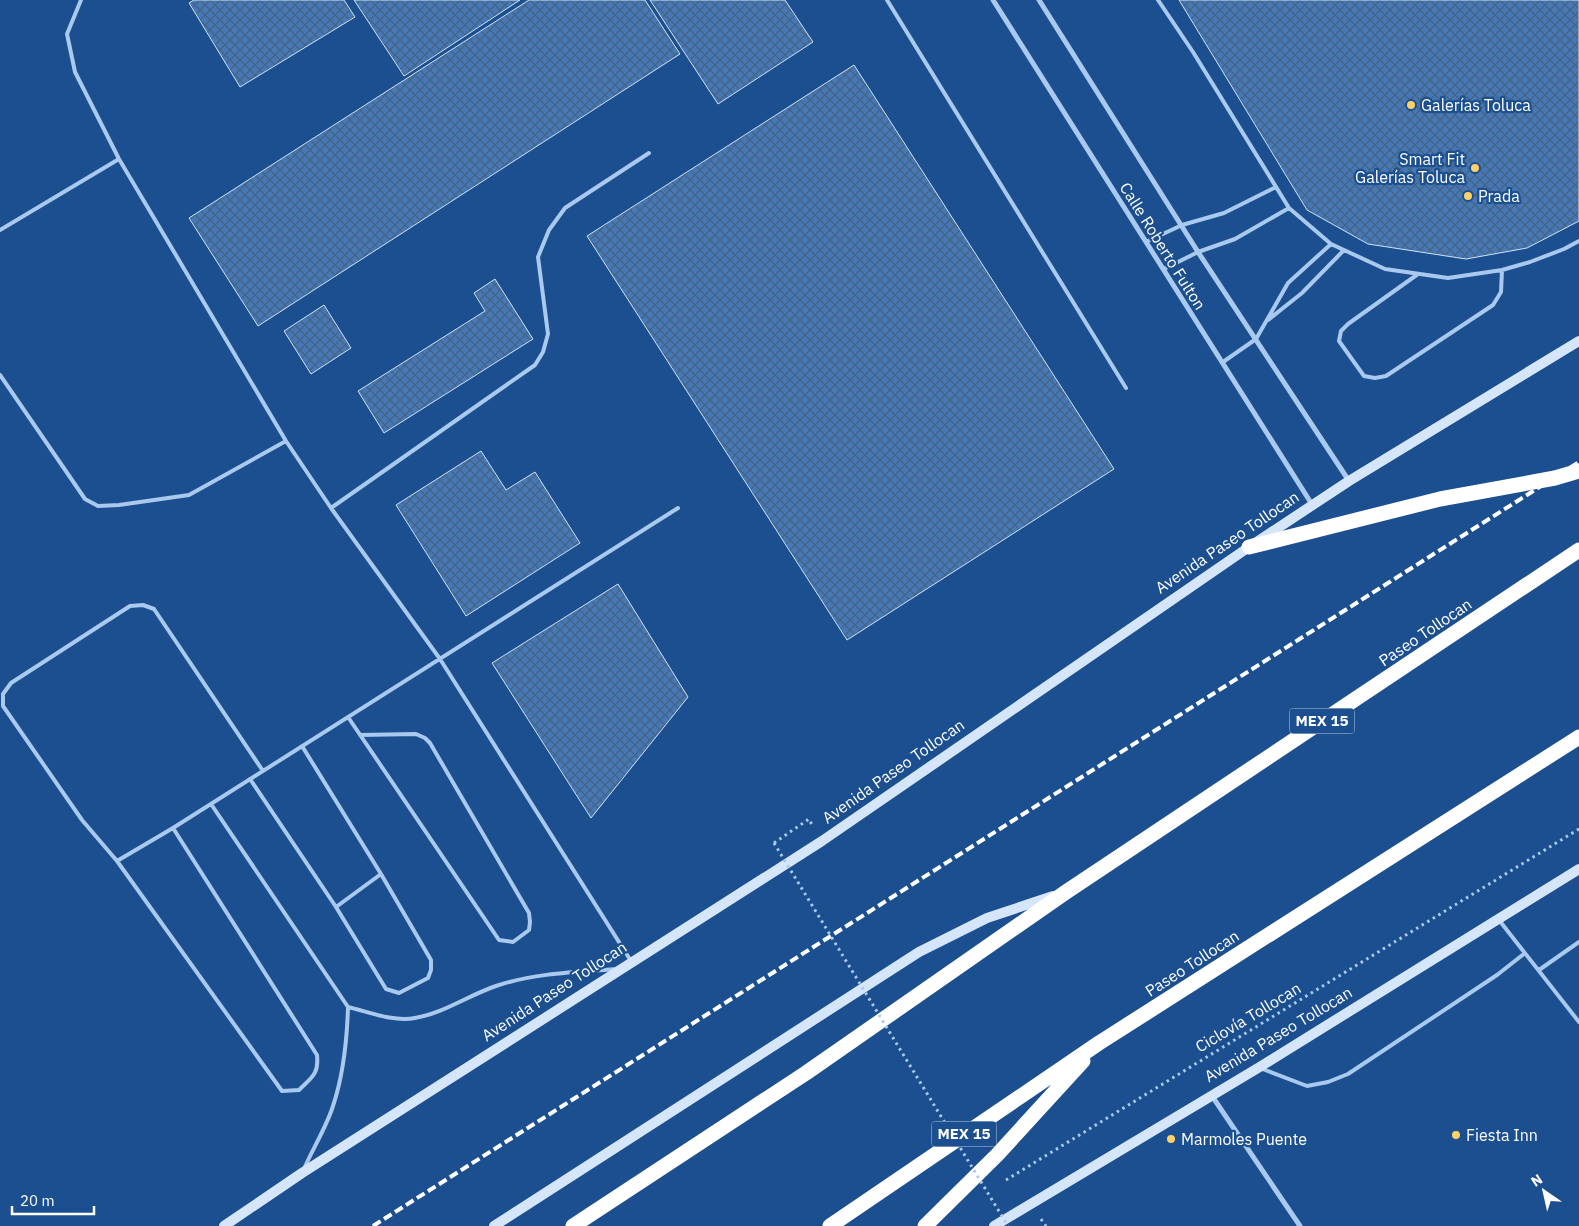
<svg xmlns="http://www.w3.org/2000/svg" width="1579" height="1226" font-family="'IBM Plex Sans',sans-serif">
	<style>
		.building { fill: url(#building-cross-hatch); stroke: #cfe3fa }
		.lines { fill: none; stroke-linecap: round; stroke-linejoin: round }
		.path { stroke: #a9c9ee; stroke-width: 3; stroke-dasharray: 2.5 4; stroke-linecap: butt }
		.lane { stroke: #a9c9ee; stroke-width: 4 }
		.street { stroke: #a9c9ee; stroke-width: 5 }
		.secondary { stroke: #d6e6fa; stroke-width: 10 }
		.highway { stroke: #fff; stroke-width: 15 }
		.rail { stroke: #fff; stroke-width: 4; stroke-dasharray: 9 4; stroke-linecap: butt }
		.path-bridge { stroke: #a9c9ee; stroke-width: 3; stroke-dasharray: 2.5 4; stroke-linecap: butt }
		.poi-dot { fill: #ffd166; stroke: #1b4f8f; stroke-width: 2 }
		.labels { text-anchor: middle; stroke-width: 4.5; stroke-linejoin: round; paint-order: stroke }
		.shield { fill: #1b4f8f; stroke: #bbcadd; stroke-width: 1 }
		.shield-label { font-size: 15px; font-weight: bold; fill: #fff }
		.poi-label { font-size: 16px; fill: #fff; stroke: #1b4f8f; text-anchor: start }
		.street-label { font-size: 16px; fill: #fff; stroke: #1b4f8f }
	</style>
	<defs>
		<pattern id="building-cross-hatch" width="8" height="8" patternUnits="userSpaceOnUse" patternTransform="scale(1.25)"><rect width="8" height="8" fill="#4478b7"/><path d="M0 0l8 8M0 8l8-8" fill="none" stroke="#486282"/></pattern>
	</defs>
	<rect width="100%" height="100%" fill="#1b4f8f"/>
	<path class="building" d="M194,0H344L355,17L240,87L189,3Z
		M354,0H520L404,76Z
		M529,0H645L680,54L258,326L189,218Z
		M650,0H785L813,42L718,104Z
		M1179,0H1579V221L1527,248L1466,259L1368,244L1307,210Z
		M854,65L1114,469L847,640L587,236Z
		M495,279L533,339L384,433L358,391L485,311L474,293Z
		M324,305L351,348L311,374L284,331Z
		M481,451L506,490L535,472L580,543L466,616L396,505Z
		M618,584L688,697L591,818L492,663Z"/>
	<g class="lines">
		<path class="path" d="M774,843L809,819L812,825
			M1006,1180L1579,829
			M1041,1219L1046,1226"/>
		<path class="lane" d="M81,0L67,34L75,72L119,159L286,441L331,508L440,659L631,961
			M887,0L1126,388
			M1158,0L1193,52L1289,208L1331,244L1385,269L1448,278L1502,270L1530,262L1564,249L1579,241
			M0,230L119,159
			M1146,242L1182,225L1224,213L1276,187
			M1164,269L1198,252L1235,239L1289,208
			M1418,274L1348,324L1341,331L1339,341L1364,376L1375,378L1386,376L1493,305L1501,292L1502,270
			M1268,320L1302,293L1344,250
			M1223,362L1256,339L1288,283L1331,244
			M0,375L85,499L98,506L119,505L189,495L286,441
			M331,508L535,365L543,352L548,334L538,257L549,230L565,208L649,153
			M348,717L499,940L513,942L529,930L530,922L529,913L430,743L425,738L416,734L360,735
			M250,779L336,907L381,874L302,746
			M211,804L348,1007C347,1041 344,1073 333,1106C326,1128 313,1148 304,1169
			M173,828L317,1055C319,1074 312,1077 299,1090L282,1091L117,861L82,820L3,706V694L11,683L130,606L143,605L154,609L263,771
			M117,861L173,828L678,508
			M336,907L386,989L399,993L428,978L431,970V960L381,874
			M1499,920L1579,1022
			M1539,970L1579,942
			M348,1007C369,1012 393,1022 415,1018C444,1013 469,995 496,986C534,973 577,972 617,969
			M1260,1068L1307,1086L1328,1082L1348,1074L1497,975L1525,953"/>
		<path class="street" d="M993,0L1313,506
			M1039,0L1198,252L1349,481
			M1212,1096L1300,1226"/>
		<path class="secondary" d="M224,1226L302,1173L822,841L1249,547L1349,481L1579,341
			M494,1226L919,952L987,918L1053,896
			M994,1226L1258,1068L1579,869"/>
		<path class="highway" d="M1249,547L1440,499L1555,478L1579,471
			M573,1226L806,1073L1066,892L1579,550
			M830,1226L1099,1043L1579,737
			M925,1226L997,1155L1083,1061"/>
		<path class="rail" d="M373,1226L1579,462"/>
		<path class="path-bridge" d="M774,843L1008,1226"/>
	</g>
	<g class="poi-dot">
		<circle cx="1411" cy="105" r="5"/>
		<circle cx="1475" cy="168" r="5"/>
		<circle cx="1468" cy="196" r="5"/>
		<circle cx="1456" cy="1135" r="5"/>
		<circle cx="1171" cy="1139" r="5"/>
	</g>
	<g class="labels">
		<g class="shield">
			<rect x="1289.5" y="708.5" width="65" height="25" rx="4"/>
			<rect x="931.5" y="1121.5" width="65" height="25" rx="4"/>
		</g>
		<g class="shield-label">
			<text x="1322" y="726">MEX 15</text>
			<text x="964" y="1139">MEX 15</text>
		</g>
		<g class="poi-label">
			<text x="1421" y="111">Galerías Toluca</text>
			<text x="1465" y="165" text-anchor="end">Smart Fit<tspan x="1465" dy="18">Galerías Toluca</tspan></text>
			<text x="1478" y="202">Prada</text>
			<text x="1466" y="1141">Fiesta Inn</text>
			<text x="1181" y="1145">Marmoles Puente</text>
		</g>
		<g class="street-label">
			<text transform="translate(1163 246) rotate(58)" y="6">Calle Roberto Fulton</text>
			<text transform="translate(1227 542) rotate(-34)" y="6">Avenida Paseo Tollocan</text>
			<text transform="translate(1425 632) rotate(-34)" y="6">Paseo Tollocan</text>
			<text transform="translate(893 771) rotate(-35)" y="6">Avenida Paseo Tollocan</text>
			<text transform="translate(1192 963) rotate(-33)" y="6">Paseo Tollocan</text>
			<text transform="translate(554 991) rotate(-33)" y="6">Avenida Paseo Tollocan</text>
			<text transform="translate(1248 1017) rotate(-31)" y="6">Ciclovía Tollocan</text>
			<text transform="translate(1278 1034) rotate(-31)" y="6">Avenida Paseo Tollocan</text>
		</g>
	</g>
	<g transform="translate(1544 1191) rotate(326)" stroke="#1b4f8f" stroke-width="4" paint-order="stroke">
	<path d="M0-4L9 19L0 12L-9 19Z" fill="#ffffff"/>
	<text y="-8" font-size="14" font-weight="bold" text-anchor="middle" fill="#ffffff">N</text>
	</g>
	<path d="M12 1206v8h82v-8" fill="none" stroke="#ffffff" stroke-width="2.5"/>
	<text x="20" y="1206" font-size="15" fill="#ffffff" stroke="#1b4f8f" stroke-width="4" paint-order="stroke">20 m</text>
</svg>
